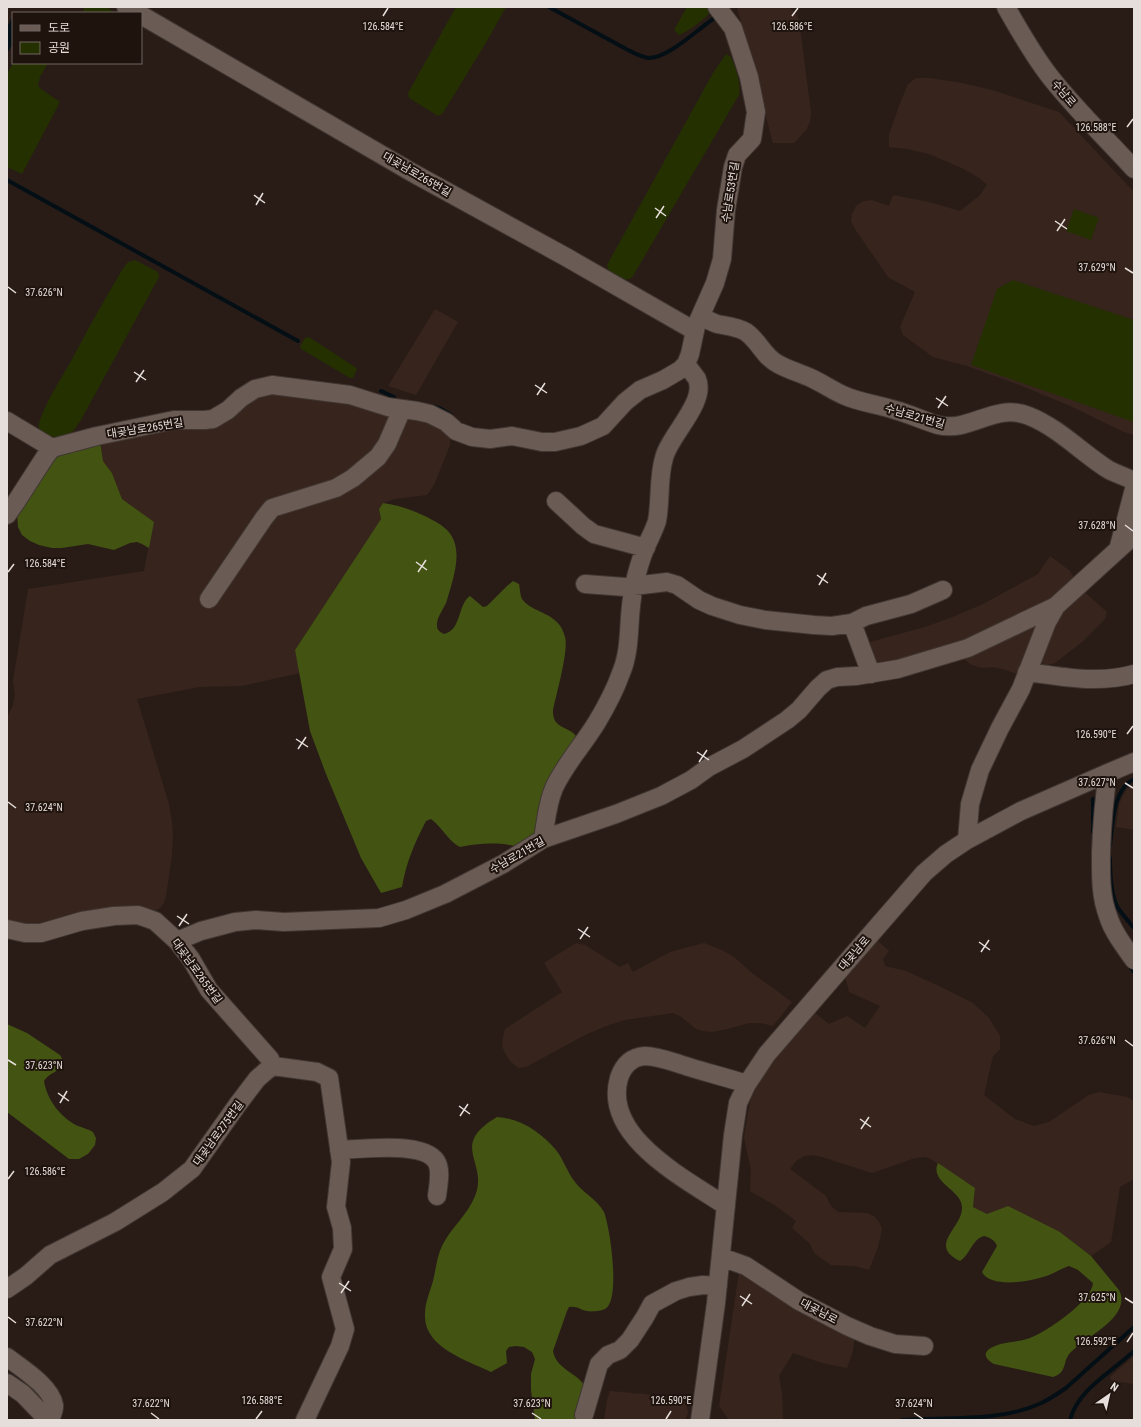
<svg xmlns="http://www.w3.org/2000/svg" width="1141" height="1427" font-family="'Roboto Condensed','Noto Sans KR',sans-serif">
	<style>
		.built { fill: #37251d }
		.green { fill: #243000 }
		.forest { fill: #425312 }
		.water { fill: #040f15 }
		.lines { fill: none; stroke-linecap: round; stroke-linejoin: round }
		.stream { stroke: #040f15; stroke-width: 4 }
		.minor-casing { stroke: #403632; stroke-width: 20 }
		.minor { stroke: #6a5b55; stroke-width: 18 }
		.ticks { fill: none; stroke: #e6deda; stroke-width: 1.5 }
		.labels { text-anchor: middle; stroke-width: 4; stroke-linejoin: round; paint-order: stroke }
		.street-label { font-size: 11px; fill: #e6deda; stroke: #1f130e }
		.ticks-label { font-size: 10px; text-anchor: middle; fill: #e6deda; stroke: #1f130e; stroke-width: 4; stroke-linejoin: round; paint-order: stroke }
	</style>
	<rect width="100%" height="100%" fill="#291c17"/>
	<path class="built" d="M737,7H788L795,12L799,20L811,112L810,122L806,130L794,143H773Z
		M916,78H930L962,83L992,90L1059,112L1134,192V435L1124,432L1068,405L1017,384L967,366L933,357L903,335L900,327L915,292L888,277L855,229L851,221L852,214L856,206L864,201L872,200L889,206L893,195L929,202L960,211L979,196L987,185L979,178L964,169L929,154L907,149L889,147V135L899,106L908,84Z
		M435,309L458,322L416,395L388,386Z
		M302,392L411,416L438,427L450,436V445L434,485L427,495L394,499L383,503L379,509L381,519L295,650L300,673L242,686L199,687L137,699L169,804L172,823L173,836L172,855L166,896L164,903L160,908L155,911L137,909L38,930L8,925L7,901V718L13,705L15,695L13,681L28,589L144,571L153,522L122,499L112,473L103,461L100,441L174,425L256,395Z
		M1050,556L1070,571L1076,581L1068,588L1017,620L898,665L874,663L868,647L870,642L925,627L950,618L981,605L1038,574Z
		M1082,590L1107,612L1105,619L1082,642L1055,663L1048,665L1041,663L1038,658L1053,622Z
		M1035,624L1038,628L1020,675L1003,669L993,667L982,668L972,665L965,660V654Z
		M1134,785V830L1116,827L1119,805L1122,797L1127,789Z
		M877,940L889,951L883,959L885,966L906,971L941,987L973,1003L989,1018L1000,1036V1049L993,1056L984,1095L1015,1119L1034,1126L1049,1122L1089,1095L1099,1092L1127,1097L1134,1101V1179L1120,1187L1111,1242L1091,1256L1060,1232L986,1214L973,1207L975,1188L929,1158L923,1157L915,1158L872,1173L822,1157L813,1155L804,1156L796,1161L790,1169L826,1196L831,1206L838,1212L867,1213L874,1216L879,1222L882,1229L878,1247L869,1270L855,1266L831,1265L815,1254L810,1244L792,1228L796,1221L776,1206L750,1191L751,1170L744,1137L748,1112L751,1098L760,1081L785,1046L814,1012L829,1024L847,1016L865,1028L880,1006L849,992L845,976Z
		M576,943L585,945L620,967L628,963L633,972L670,952L704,943L722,950L734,957L752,973L792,1002L773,1026L761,1023H749L727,1029L712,1032L703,1031L696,1029L680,1016L673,1013L625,1020L606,1026L585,1035L526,1067L518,1068L510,1061L505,1053L502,1046L503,1037L505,1029L562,992L544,963Z
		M739,1272L855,1334L853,1351L847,1368L822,1363L793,1353L779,1376L782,1393L783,1419L777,1420H729L719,1406Z
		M1134,1356V1384L1113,1381L1110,1379L1111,1376Z
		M610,1391L644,1394L679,1399L686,1402L688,1413L685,1420H604L607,1400Z"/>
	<path class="green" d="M85,7H106L116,13H82Z
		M456,7H506L487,41L443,113L438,116L409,98L408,93Z
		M687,7H710C710,10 711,11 709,13C706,19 685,33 679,35L674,30Z
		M726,54L731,57C736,68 741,82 739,95L633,276L630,279C622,281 613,274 608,269L607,265L713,73Z
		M13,63H48L40,77L38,85L41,89L60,102L22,174L7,167V74Z
		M1074,209L1099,218L1091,240L1066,231Z
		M135,260L158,272L159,277L81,420C77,425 75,431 69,434C58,439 33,439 40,420C47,400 60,380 71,361C87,331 104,300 122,270L128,262Z
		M1013,280L1134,320V422L971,365L997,289Z
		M309,337L355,367L357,369L353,378H350L301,349L300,346L305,338Z"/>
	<path class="forest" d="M100,441L103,461L112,473L122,499L154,522L149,548L142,544L137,542L130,543L114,550L88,544L62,548H52L39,545L30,541L22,535L18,527L17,514L46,459Z
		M383,503C399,505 412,510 427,517C434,521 441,524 447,530C465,548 453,579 447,600C445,608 436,617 437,626C437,630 440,632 444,634C462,630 457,605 470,596L483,607L487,606L507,586L513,581L519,584C520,588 520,595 522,599C532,614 559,611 565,637C569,650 556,695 553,710C552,731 571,725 578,739L540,829L520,847C501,842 479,843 460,847C448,841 442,827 431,819L426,821C415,842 406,863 402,887L381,893L361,858L326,774L310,731L295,650L381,519L379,509Z
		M7,1024L27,1033L60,1055L64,1062C58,1074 51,1071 44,1081C47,1100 61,1118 78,1126C83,1128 88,1129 93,1132L96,1138L95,1145L88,1154L79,1159H69L7,1112Z
		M497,1117C520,1118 542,1133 556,1150C564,1160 567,1172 575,1182C583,1193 597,1199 604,1212C610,1227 621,1301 605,1309C601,1311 591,1312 587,1311C580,1310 578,1306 569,1307L567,1311L553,1351C556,1371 584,1375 585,1389C585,1396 579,1412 578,1420H535L531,1390V1374L535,1359L532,1352L524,1347L516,1346L509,1347L506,1351L507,1363L491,1372C466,1360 423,1347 425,1314C425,1302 430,1292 433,1281C436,1269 437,1255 443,1244C452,1227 468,1214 475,1196C489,1162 448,1146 497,1117Z
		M938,1163L975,1188L973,1207L987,1214L1008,1206L1060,1232L1091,1256L1119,1290C1133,1317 1084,1337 1070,1353C1062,1362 1068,1372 1053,1377L994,1364C989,1361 982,1356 988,1350C999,1341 1017,1343 1030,1338C1046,1332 1092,1301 1093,1283L1078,1270L1069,1266C1060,1269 1052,1275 1043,1277C1028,1282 990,1288 982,1272L997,1246C995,1240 989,1237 984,1236C972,1239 970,1255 960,1261C927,1245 963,1228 962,1207C962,1190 929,1182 938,1163Z"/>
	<path class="water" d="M13,16V43L7,54V27Z"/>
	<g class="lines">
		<path class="stream" d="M549,7L628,50C634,53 641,57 649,58C668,58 697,30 713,19
			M7,180L298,341
			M381,391L394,397
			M432,406L441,409L451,415
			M1093,799V832
			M1110,845C1113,824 1112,790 1134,779
			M1110,858C1110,872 1111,896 1118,908C1123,915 1129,922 1134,928
			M1128,964L1134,972
			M902,1420C945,1417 1000,1422 1039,1404C1049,1400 1057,1394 1066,1388L1134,1327
			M1070,1420C1078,1389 1112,1372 1134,1351"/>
		<g class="minor-casing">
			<path id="minor" d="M126,7L137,13
				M1006,7C1019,30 1032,53 1048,74C1074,108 1105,137 1134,169
				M141,15L413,173L566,257L695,331
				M701,317C706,319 712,322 717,324C727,326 738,327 746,332C759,341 764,357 778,364C789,370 800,373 811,378C822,383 832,390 843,395C860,403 878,404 895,410C910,414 924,421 938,425C971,433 994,402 1029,416C1059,428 1082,453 1109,470C1117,474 1126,477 1134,481
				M7,421L52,448
				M556,501L583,526L594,534L646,548
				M7,515L16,502L45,457L52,448L97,436L174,420H205L213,419L228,410L241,398L255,389L272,385L350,395L388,407L417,411L430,414L446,422L456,431L472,437L490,439L512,436L542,442H555L581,436L603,426L625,402L640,390L663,380L680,370L686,364L690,354L696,326L715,283L722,259L726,210L733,167L737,155L752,139L756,112L749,77L733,28L717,7
				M1118,550L1134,489
				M585,584L625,587L667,582L677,585L699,600L712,606L740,615L765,620L814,625L832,626L852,623L871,674
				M209,599L264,518L272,508L336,488L353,478L378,457L387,444L402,409
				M852,623L866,616L911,604L943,590
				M1027,672C1063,677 1099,684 1134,674
				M1108,773C1104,799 1102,825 1101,852C1101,873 1100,895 1108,916C1113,932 1124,946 1134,960
				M543,839C546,822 547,804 554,788C565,764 583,745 597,722C606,707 615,690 621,673C631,650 628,623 632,598C633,585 640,561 645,549C649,539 654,531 657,521C661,500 658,478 664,458C669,436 707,402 697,379C694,374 689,369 686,364
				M967,840L970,804L980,770L1000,728L1021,689L1047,622L1056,606
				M7,929L25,933H41L82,921L114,916L138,915L155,921L177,941L191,959L209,990L270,1059L273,1066
				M177,941L201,931L235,922L256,920L284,922L379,918L406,910L445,894L503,864L543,839L616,814L661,796L691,780L709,767L743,749L787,720L799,710L818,688L827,680L837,677L856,676L898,669L968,648L1056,606L1134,535
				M339,1150C361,1149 423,1141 436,1161C442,1170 438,1186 437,1196
				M726,1206C686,1179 602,1137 619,1078C623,1066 631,1057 645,1056C659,1056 675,1063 689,1067C708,1073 728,1078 747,1084
				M721,1257L746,1266L799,1301L847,1326L870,1336L895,1344L924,1346
				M7,1289L26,1276L50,1255L115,1222L163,1192L192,1169L238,1104L257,1079L266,1071L273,1066L317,1072L329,1078L341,1162L336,1207L342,1228L343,1249L331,1277L345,1329L340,1346L305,1420
				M7,1357C21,1368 51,1386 54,1405C55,1410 51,1416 50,1420
				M7,1383L23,1394L48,1420
				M584,1415L599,1364L608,1355L620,1350L630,1340L645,1317L652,1304L676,1291L689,1287L703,1285L718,1286
				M700,1420L716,1303L733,1135L738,1103L747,1084L767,1054L844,965L924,873L946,854L967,840L1021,811L1108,773L1134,762"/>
		</g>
		<use href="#minor" class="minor"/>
	</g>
	<path class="ticks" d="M383,16L388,8M792,16L798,8M1127,127L1133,119M254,195L265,203M256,205L263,193M655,208L666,216M656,218L664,206M1055,221L1067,229M1057,231L1065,219M1125,268L1133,273M8,287L16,293M134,372L146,380M136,382L144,370M535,385L547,393M537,395L545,383M936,398L948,406M938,408L946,396M1125,525L1133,531M416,562L427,570M8,572L14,564M418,572L426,560M817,575L828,583M819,585L826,573M1127,734L1133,726M296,739L308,747M298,749L306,737M697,752L709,760M699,762L707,750M1125,783L1133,788M8,802L16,808M177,916L189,924M179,926L187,914M578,929L590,937M580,939L588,927M979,942L990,950M981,952L989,940M1125,1040L1133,1046M8,1060L16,1065M58,1093L69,1101M60,1103L67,1091M459,1106L470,1114M460,1116L468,1104M860,1119L871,1127M861,1129L869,1117M8,1179L14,1171M339,1283L351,1291M341,1293L349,1281M740,1296L752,1304M1125,1298L1133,1303M742,1306L750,1294M8,1317L16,1323M1127,1342L1133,1333M151,1413L159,1419M532,1413L541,1419M914,1413L923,1419M256,1419L262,1411M666,1419L671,1411"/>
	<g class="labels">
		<g class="street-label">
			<text transform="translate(1064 93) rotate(50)" y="4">수남로</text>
			<text transform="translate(417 174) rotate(30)" y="4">대곶남로265번길</text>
			<text transform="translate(730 192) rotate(-81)" y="4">수남로53번길</text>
			<text transform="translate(915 416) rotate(16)" y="4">수남로21번길</text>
			<text transform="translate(145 428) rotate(-9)" y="4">대곶남로265번길</text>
			<text transform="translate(517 855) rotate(-30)" y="4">수남로21번길</text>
			<text transform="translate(854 953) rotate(-49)" y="4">대곶남로</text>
			<text transform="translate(197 971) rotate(54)" y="4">대곶남로265번길</text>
			<text transform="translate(218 1133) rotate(-54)" y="4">대곶남로275번길</text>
			<text transform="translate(819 1311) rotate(28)" y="4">대곶남로</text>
		</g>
	</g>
	<g class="ticks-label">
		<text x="383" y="30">126.584°E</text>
		<text x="792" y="30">126.586°E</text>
		<text x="1096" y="131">126.588°E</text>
		<text x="1097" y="271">37.629°N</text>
		<text x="44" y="296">37.626°N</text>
		<text x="1097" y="529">37.628°N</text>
		<text x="45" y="567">126.584°E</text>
		<text x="1096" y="738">126.590°E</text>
		<text x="1097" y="786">37.627°N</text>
		<text x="44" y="811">37.624°N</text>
		<text x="1097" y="1044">37.626°N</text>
		<text x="44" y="1069">37.623°N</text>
		<text x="45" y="1175">126.586°E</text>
		<text x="1097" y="1301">37.625°N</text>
		<text x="44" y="1326">37.622°N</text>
		<text x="1096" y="1345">126.592°E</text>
		<text x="262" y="1404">126.588°E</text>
		<text x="671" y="1404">126.590°E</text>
		<text x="151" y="1407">37.622°N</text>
		<text x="532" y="1407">37.623°N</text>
		<text x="914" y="1407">37.624°N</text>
	</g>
	<rect width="1141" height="1427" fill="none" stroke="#e6deda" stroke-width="16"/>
	<rect x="12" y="12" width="130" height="52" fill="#1f130e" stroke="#6f6460"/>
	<rect x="20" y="25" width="20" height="6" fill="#6a5b55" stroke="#6f6460"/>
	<text x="48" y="32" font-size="12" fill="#e6deda">도로</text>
	<rect x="20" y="42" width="20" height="12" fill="#243000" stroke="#6f6460"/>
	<text x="48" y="52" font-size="12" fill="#e6deda">공원</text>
	<g transform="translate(1109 1395) rotate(34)" stroke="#1f130e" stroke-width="3" paint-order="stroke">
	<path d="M0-3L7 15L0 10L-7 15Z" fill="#e6deda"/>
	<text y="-6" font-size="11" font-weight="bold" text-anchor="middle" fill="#e6deda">N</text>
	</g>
</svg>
